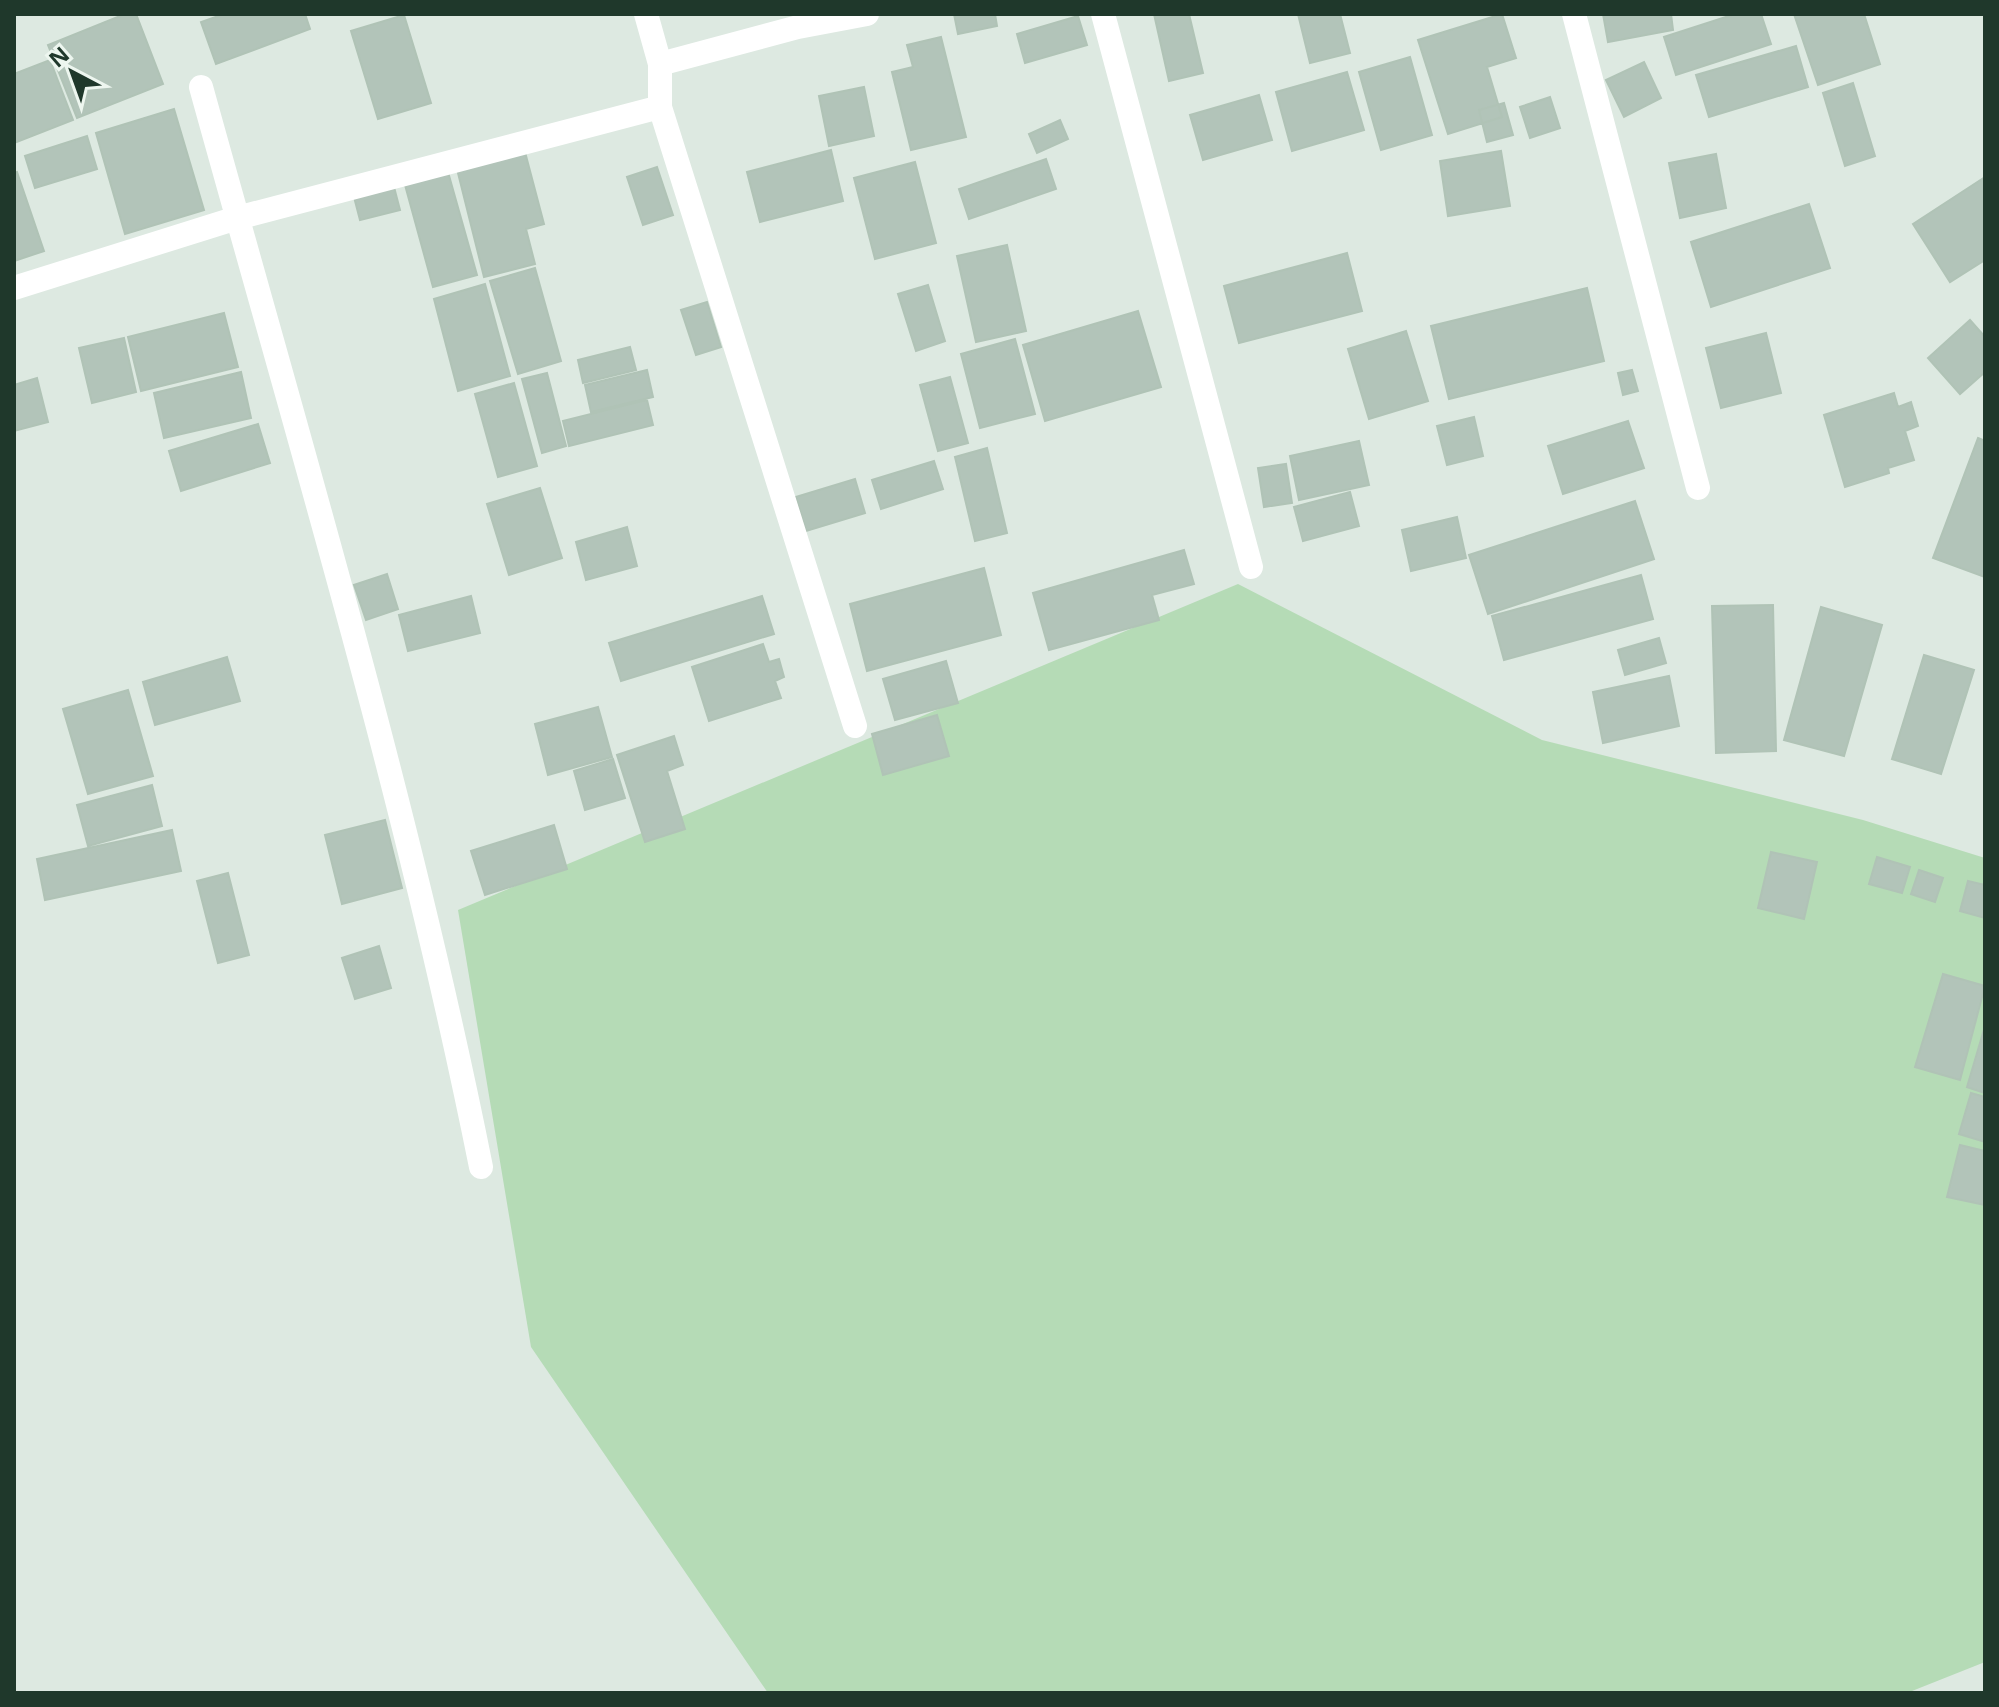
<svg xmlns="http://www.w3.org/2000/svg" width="1999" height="1707" font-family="'Open Sans',sans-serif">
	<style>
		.green { fill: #b5dbb6 }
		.building { fill: #b2c4b9; stroke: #b0c3b6; stroke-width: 2 }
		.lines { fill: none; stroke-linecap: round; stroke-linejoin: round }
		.minor { stroke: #fff; stroke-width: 24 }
	</style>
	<rect width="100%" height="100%" fill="#dde9e1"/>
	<path class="green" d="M1238,584L1542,740L1863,820L1985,858V1662L1907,1693H768L531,1347L458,910Z"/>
	<path class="building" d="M125,14H136L163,84L77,118L48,45Z
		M224,14H305L310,29L216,64L201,22Z
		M954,14H995L997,26L958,34Z
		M1154,14H1189L1203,73L1169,81Z
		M1298,14H1340L1350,53L1310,63Z
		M1502,14L1516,58L1487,67L1502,117L1448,134L1418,40Z
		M1603,14H1671L1673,30L1608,42Z
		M1735,14H1761L1771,44L1676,75L1664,37Z
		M1794,14H1864L1880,64L1818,85Z
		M404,15L431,103L378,119L351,31Z
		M1078,16L1087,45L1025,63L1017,34Z
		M941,37L966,137L911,150L892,72L913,67L907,45Z
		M1796,46L1808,87L1709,117L1696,75Z
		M1410,57L1432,135L1381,150L1359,72Z
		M50,60L73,120L14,143V74Z
		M1644,62L1661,98L1624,117L1606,80Z
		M1347,72L1364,130L1292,151L1276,92Z
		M1853,83L1875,156L1845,166L1823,93Z
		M864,87L874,136L829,146L819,96Z
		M1259,95L1272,140L1203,160L1190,115Z
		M1550,97L1560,128L1530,138L1520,107Z
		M1504,103L1513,135L1487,142L1479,110Z
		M174,109L204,210L125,234L96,133Z
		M1060,120L1068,139L1037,153L1029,134Z
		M87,136L97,169L35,188L25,156Z
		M831,150L843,201L760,222L747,172Z
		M1501,151L1510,206L1448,216L1440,161Z
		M525,152L544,224L526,229L535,264L484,277L457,169Z
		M1716,154L1726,208L1680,218L1669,163Z
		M1046,159L1056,189L969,219L959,189Z
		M915,162L936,243L875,259L854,178Z
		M657,167L673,215L643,225L627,177Z
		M17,172L44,251L14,261V173Z
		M448,172L477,275L433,287L405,185Z
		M1985,177V260L1950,282L1913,224Z
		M394,187L400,210L360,220L354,197Z
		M1809,204L1830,268L1711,307L1691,242Z
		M1007,245L1026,331L976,342L957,256Z
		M1347,253L1362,311L1239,343L1224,286Z
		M535,268L561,361L518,374L490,281Z
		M485,284L510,376L458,391L434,299Z
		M928,285L945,341L916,351L898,294Z
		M1587,288L1604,361L1449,399L1431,326Z
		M707,302L721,347L696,355L681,310Z
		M1138,311L1161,387L1045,421L1023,345Z
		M224,313L238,367L141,391L128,337Z
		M1970,320L1985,337V372L1960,394L1928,358Z
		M1406,331L1428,401L1369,419L1348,349Z
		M1766,333L1781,393L1721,408L1706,348Z
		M124,338L136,392L92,403L79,348Z
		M1015,339L1035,414L980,428L961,354Z
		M630,347L636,370L583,383L578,360Z
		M647,370L653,397L591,412L585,385Z
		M1632,370L1638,391L1623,395L1618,373Z
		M241,372L251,418L164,438L154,393Z
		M547,373L566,446L542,453L522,379Z
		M950,377L968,443L938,451L920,385Z
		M37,378L48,422L14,431V385Z
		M514,383L537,466L498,477L475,394Z
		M1894,393L1898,407L1911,402L1918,426L1905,431L1914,460L1888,468L1889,473L1845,487L1824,415Z
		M647,400L653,425L569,446L563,421Z
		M1474,417L1483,456L1447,465L1437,426Z
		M1628,421L1644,468L1563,494L1548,446Z
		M258,424L270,463L181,491L169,451Z
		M1978,438L1985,441V577L1933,558Z
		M1359,441L1369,485L1299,500L1290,456Z
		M987,448L1007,533L975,541L955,457Z
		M934,461L943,489L881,509L872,480Z
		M1286,464L1292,503L1264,507L1258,468Z
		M855,479L865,513L806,531L796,497Z
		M540,488L562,558L509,575L487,504Z
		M1350,492L1359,526L1303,541L1294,507Z
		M1635,501L1654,559L1488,614L1469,555Z
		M1457,517L1466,558L1411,571L1402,530Z
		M627,527L637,566L586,580L576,542Z
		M1184,550L1194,584L1152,595L1159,620L1049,650L1033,593Z
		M984,568L1001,635L867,671L850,604Z
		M387,574L398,609L366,620L354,585Z
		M1641,575L1653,619L1504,660L1492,616Z
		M471,596L480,633L408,651L399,615Z
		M762,596L774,634L621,681L609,643Z
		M1773,605L1776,751L1716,753L1712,606Z
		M1821,607L1882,625L1844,756L1784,740Z
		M1659,638L1666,663L1625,675L1618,650Z
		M763,644L769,662L779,659L784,677L775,681L781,698L709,721L692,667Z
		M1924,655L1974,670L1941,774L1892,759Z
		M227,657L240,701L155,725L143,682Z
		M946,661L958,703L895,720L883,679Z
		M1669,676L1679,726L1603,743L1593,692Z
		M128,690L153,776L88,794L63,709Z
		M598,707L612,757L548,775L535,724Z
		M937,715L949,756L883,775L872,734Z
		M674,736L683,765L667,771L685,829L645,842L617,755Z
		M613,759L625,798L585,810L574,771Z
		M152,785L162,826L88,846L77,805Z
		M385,820L402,888L342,904L325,835Z
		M554,825L567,869L485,895L471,851Z
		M172,830L181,871L45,900L37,859Z
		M1771,852L1817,862L1804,919L1758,908Z
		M1877,857L1910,867L1902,893L1869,884Z
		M1919,870L1943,878L1935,902L1911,894Z
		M228,873L249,955L218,963L197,881Z
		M1968,881L1985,885V918L1960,911Z
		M379,946L391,988L355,999L342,958Z
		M1943,974L1985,986L1960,1080L1915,1067Z
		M1985,1026V1093L1967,1087Z
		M1971,1093L1985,1097V1142L1959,1134Z
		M1960,1145L1985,1151V1205L1947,1197Z"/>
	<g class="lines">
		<path class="minor" d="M646,14L660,64V107L855,726
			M1103,14L1251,567
			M1574,14L1698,488
			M660,64L798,27L867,14
			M201,87C300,445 408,802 481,1167
			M14,288L237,218L660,107"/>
	</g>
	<rect width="1999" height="1707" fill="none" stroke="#1f382b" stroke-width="32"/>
	<g transform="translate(72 72) rotate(319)" stroke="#edf6ef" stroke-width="6" paint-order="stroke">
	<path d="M0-6L14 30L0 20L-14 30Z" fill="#1f382b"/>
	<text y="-12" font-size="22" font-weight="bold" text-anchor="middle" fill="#1f382b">N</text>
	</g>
</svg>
